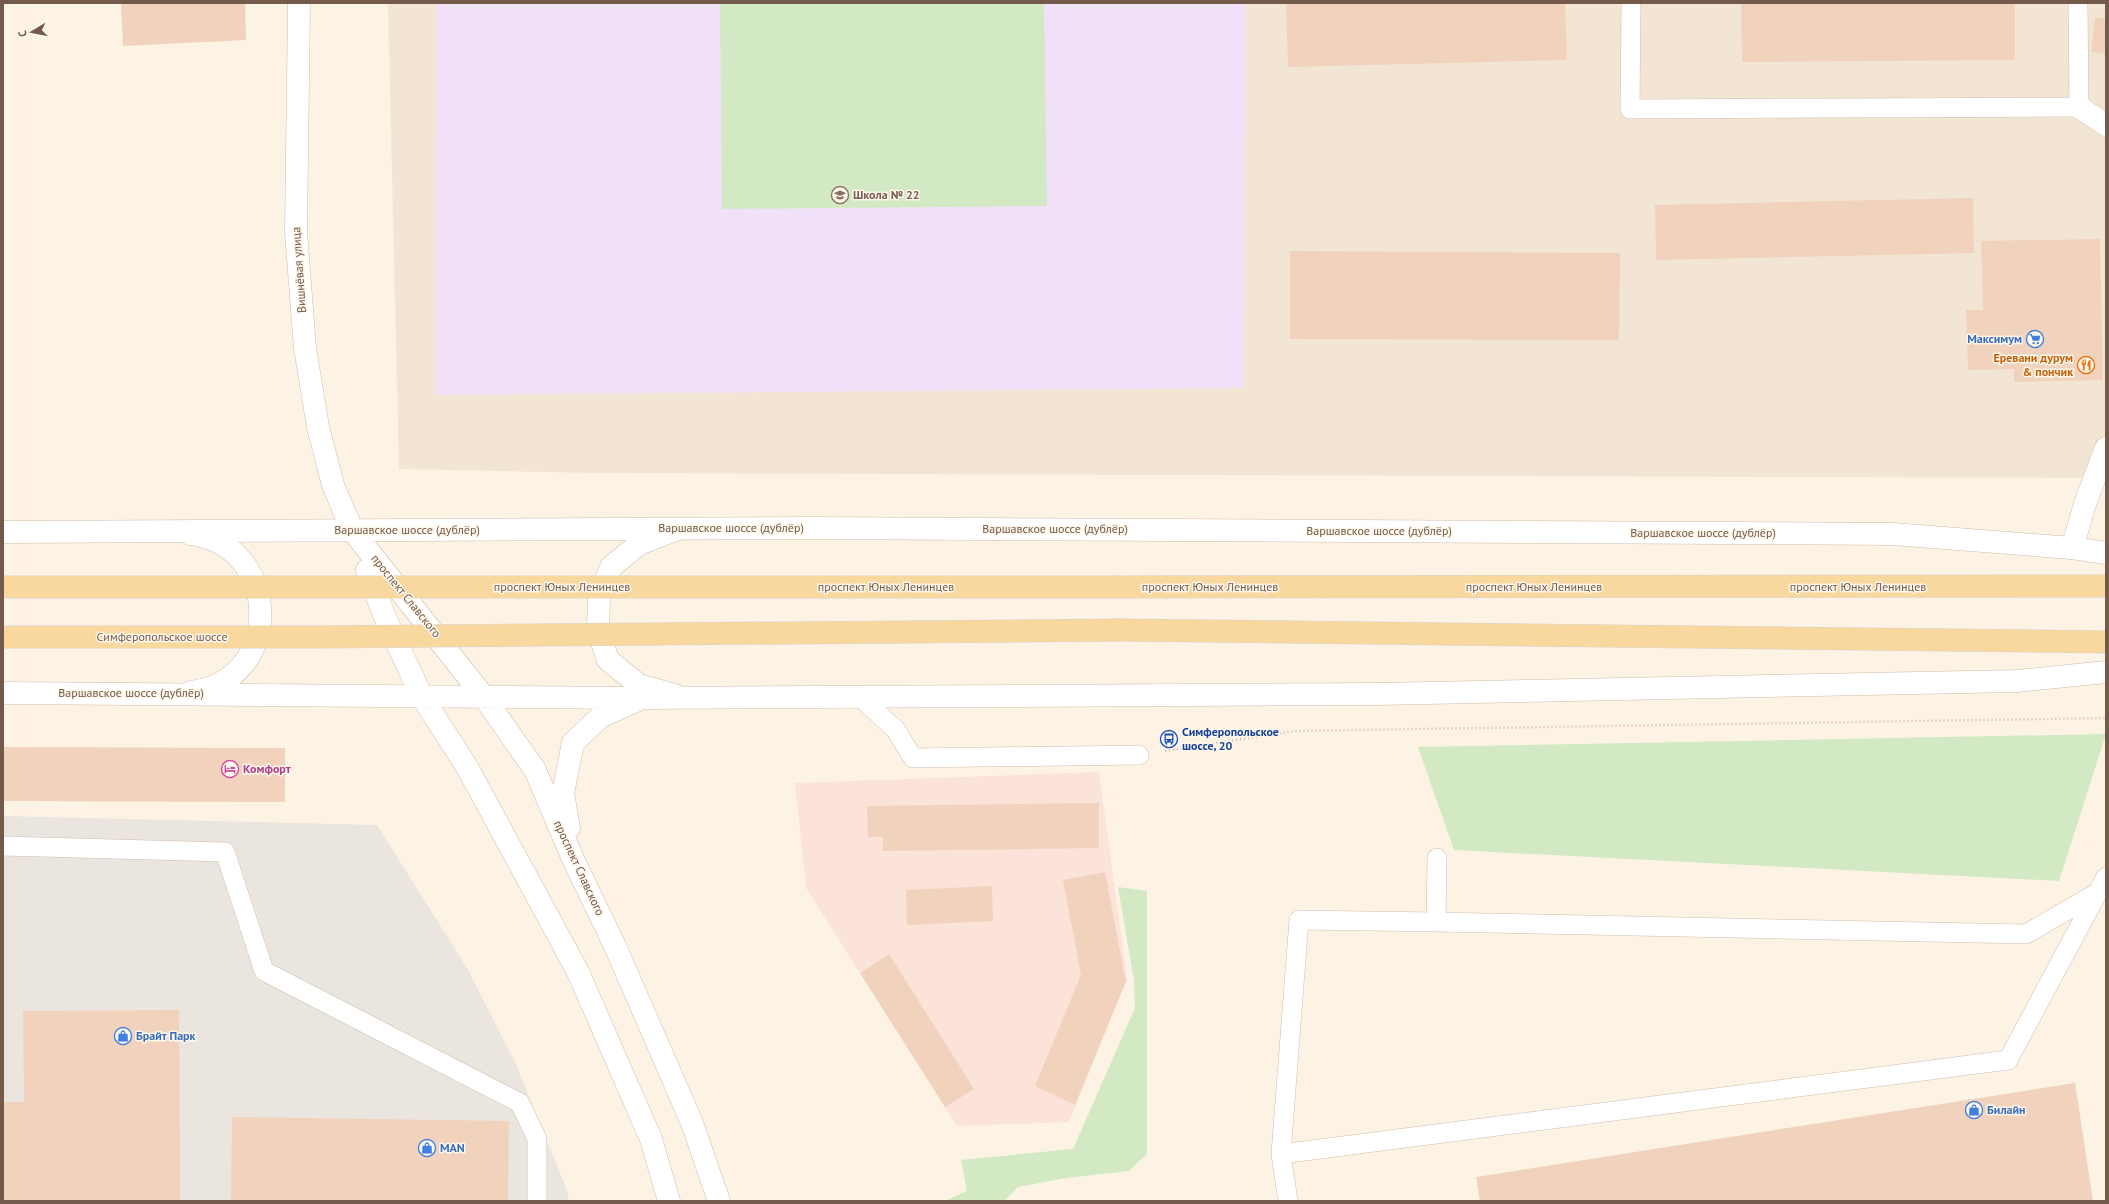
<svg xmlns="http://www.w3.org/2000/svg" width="2109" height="1204" font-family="'PT Sans',sans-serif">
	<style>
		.residential { fill: #f3e5d3 }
		.commercial { fill: #fce3d9 }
		.industrial { fill: #ebe5df }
		.education { fill: #f0e1f8 }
		.green { fill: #d2e9c3 }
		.building { fill: #f0d2bd }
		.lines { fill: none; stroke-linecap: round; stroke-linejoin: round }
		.lane-casing { stroke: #cfbdae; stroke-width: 20 }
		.street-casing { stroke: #cfbdae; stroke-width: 23 }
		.secondary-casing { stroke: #d0bba9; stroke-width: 23 }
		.primary-casing { stroke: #d8d1cd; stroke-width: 23 }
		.path { stroke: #d5b5a0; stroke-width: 2.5; stroke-dasharray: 1 3; stroke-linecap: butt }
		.lane { stroke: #fff; stroke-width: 19 }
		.street { stroke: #fff; stroke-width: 22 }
		.secondary { stroke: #fff; stroke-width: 22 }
		.primary { stroke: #f8d89f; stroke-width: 22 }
		.primary-bridge-casing { stroke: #d8d1cd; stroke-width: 23; stroke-linecap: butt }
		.primary-bridge { stroke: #f8d89f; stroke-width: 22 }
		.labels { text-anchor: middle; stroke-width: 3; stroke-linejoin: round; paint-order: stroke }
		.education-label { font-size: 12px; font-weight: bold; fill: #785e54; stroke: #fef7eb; text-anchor: start }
		.street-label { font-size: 12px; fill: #745a4b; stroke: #fef7eb }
		.shop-label { font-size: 12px; font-weight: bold; fill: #366cbe; stroke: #fef7eb; text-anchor: start }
		.food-label { font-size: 12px; font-weight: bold; fill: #c56008; stroke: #fef7eb; text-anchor: end }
		.transit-label { font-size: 12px; font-weight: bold; fill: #164399; stroke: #fef7eb; text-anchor: start }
		.hotel-label { font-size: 12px; font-weight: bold; fill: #b23c85; stroke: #fef7eb; text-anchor: start }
	</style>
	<rect width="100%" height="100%" fill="#fcf3e5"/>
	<path class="residential" d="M388,3H2106V478L596,473L399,469Z"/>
	<path class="commercial" d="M1099,772L1127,979L1069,1122L957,1126L806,888L795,783Z"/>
	<path class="industrial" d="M3,816L377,825L467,968L515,1062L567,1190L569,1201H3Z"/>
	<path class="education" d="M436,3H1246L1244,388L435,395Z"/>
	<path class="green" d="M720,3H1044L1047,206L722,209Z
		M2106,734L2059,881L1454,850L1418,747Z
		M1118,887L1147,891V1154L1129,1171L1066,1178L1018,1187L1004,1201H945L967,1191L961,1160L1073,1149L1135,1008L1134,981Z"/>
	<path class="building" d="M121,3H245L246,40L123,46Z
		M1286,3H1565L1567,60L1288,67Z
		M1741,3H2015V60L1742,62Z
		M2095,17L2106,19L2105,54L2091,52Z
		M1973,198L1974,253L1656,260L1655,205Z
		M2100,239L2103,380L2014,382V369L1968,370L1966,310H1983L1981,241Z
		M1290,251L1620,253L1619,340L1290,339Z
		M3,747L285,748V802L3,801Z
		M1099,803V848L883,851V837H868L867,806Z
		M1105,872L1125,978L1127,979L1075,1105L1035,1086L1081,975L1063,880Z
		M992,886L993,921L907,925L906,890Z
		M889,954L974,1089L945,1107L860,973Z
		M179,1010L180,1201H3V1102H24L23,1011Z
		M2075,1083L2093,1201H1480L1476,1177Z
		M232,1117L509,1121L508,1201H231Z"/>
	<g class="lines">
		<g class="lane-casing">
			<path id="lane" d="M1631,3L1630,109L2079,107L2078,3
				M859,696L896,730L913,758L1139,755
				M3,846L225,852L264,971L520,1103L537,1139V1201
				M1437,858L1436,922L2026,934L2097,893
				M1281,1154L2008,1060L2106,877
				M1288,1201L1281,1154L1299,920L1436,922"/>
		</g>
		<g class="street-casing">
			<path id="street" d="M299,3L296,232L305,348L318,427L333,485L352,530
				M2079,107L2106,125
				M190,534C283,545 284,681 191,692
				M2072,548L2086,501L2106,448
				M675,695L639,685L608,660L598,630L599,596L611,567L639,544L678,529"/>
		</g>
		<g class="secondary-casing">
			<path id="secondary" d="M352,530L484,697L535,770L573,859L615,946L692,1123L719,1201
				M3,532L813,528L1893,534L2072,548L2106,553
				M367,570L384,615L422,697L467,767L578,972L651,1139L669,1201
				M3,693L644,698L1378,694L2017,681L2106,672
				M569,828L563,793L573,743L600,717L636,701"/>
		</g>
		<g class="primary-casing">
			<path id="primary" d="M1120,587L2106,586
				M1120,630L2106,642"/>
		</g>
		<path class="path" d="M1165,751L1295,731L2106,718"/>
		<use href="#lane" class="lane"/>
		<use href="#street" class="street"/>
		<use href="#secondary" class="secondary"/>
		<use href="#primary" class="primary"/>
		<g class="primary-bridge-casing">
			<path id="primary-bridge" d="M3,587H1120
				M3,637H320L1120,630"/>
		</g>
		<use href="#primary-bridge" class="primary-bridge"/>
	</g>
	<defs>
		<g id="school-ring" transform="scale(0.9)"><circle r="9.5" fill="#fef7eb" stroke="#8d6e63" stroke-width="1.5"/><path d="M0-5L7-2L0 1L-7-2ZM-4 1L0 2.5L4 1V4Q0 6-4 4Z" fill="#8d6e63"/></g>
		<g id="supermarket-ring" transform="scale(0.9)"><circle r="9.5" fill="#fef7eb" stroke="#3f7fe0" stroke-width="1.5"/><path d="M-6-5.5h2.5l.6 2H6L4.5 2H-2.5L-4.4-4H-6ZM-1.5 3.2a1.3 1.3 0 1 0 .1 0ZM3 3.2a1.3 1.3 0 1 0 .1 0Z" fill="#3f7fe0"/></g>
		<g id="restaurant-ring" transform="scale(0.9)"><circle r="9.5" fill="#fef7eb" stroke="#e8710a" stroke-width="1.5"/><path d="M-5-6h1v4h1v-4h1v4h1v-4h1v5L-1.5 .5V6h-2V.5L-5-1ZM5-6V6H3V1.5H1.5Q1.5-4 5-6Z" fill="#e8710a"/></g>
		<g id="bus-ring" transform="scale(0.9)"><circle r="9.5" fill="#fef7eb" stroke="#1a4fb4" stroke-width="1.5"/><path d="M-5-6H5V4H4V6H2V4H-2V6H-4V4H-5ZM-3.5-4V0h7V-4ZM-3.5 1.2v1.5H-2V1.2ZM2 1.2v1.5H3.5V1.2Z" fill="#1a4fb4"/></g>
		<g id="hotel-ring" transform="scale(0.9)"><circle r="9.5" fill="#fef7eb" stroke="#d1479c" stroke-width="1.5"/><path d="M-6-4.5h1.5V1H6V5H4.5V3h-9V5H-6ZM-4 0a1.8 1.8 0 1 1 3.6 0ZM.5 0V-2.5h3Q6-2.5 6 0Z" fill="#d1479c"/></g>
		<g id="shop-ring" transform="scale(0.9)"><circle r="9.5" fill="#fef7eb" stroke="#3f7fe0" stroke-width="1.5"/><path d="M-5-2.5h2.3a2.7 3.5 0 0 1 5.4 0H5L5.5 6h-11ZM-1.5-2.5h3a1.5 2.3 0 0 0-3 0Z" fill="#3f7fe0"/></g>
	</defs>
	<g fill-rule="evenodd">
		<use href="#school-ring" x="840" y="195"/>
		<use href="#supermarket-ring" x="2035" y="339"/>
		<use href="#restaurant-ring" x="2086" y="365"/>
		<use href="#bus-ring" x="1169" y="739"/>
		<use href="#hotel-ring" x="230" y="769"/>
		<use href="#shop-ring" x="123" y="1036"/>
		<use href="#shop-ring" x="1974" y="1110"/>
		<use href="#shop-ring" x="427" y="1148"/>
	</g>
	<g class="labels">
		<g class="education-label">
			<text x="853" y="199">Школа № 22</text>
		</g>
		<g class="street-label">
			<text transform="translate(299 270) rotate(-94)" y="4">Вишнёвая улица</text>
			<text x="731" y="532">Варшавское шоссе (дублёр)</text>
			<text x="1055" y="533">Варшавское шоссе (дублёр)</text>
			<text x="407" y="534">Варшавское шоссе (дублёр)</text>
			<text x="1379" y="535">Варшавское шоссе (дублёр)</text>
			<text x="1703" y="537">Варшавское шоссе (дублёр)</text>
			<text x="562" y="591">проспект Юных Ленинцев</text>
			<text x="886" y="591">проспект Юных Ленинцев</text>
			<text x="1210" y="591">проспект Юных Ленинцев</text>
			<text x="1534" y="591">проспект Юных Ленинцев</text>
			<text x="1858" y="591">проспект Юных Ленинцев</text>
			<text transform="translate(406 596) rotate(51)" y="4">проспект Славского</text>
			<text x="162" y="641">Симферопольское шоссе</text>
			<text x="131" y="697">Варшавское шоссе (дублёр)</text>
			<text transform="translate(579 868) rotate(65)" y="4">проспект Славского</text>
		</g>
		<g class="shop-label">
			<text x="2022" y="343" text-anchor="end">Максимум</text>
			<text x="136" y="1040">Брайт Парк</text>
			<text x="1987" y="1114">Билайн</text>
			<text x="440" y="1152">MAN</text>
		</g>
		<g class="food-label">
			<text x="2073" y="362">Еревани дурум<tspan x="2073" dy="14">&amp; пончик</tspan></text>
		</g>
		<g class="transit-label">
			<text x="1182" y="736">Симферопольское<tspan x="1182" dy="14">шоссе, 20</tspan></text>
		</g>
		<g class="hotel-label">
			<text x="243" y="773">Комфорт</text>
		</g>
	</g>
	<rect width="2109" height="1204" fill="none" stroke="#745a4b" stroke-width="8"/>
	<g transform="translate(32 32) rotate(260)" stroke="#fef7eb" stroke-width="3" paint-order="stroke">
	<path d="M0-3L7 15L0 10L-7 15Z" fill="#745a4b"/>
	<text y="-6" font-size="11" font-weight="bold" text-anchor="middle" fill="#745a4b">С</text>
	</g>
</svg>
